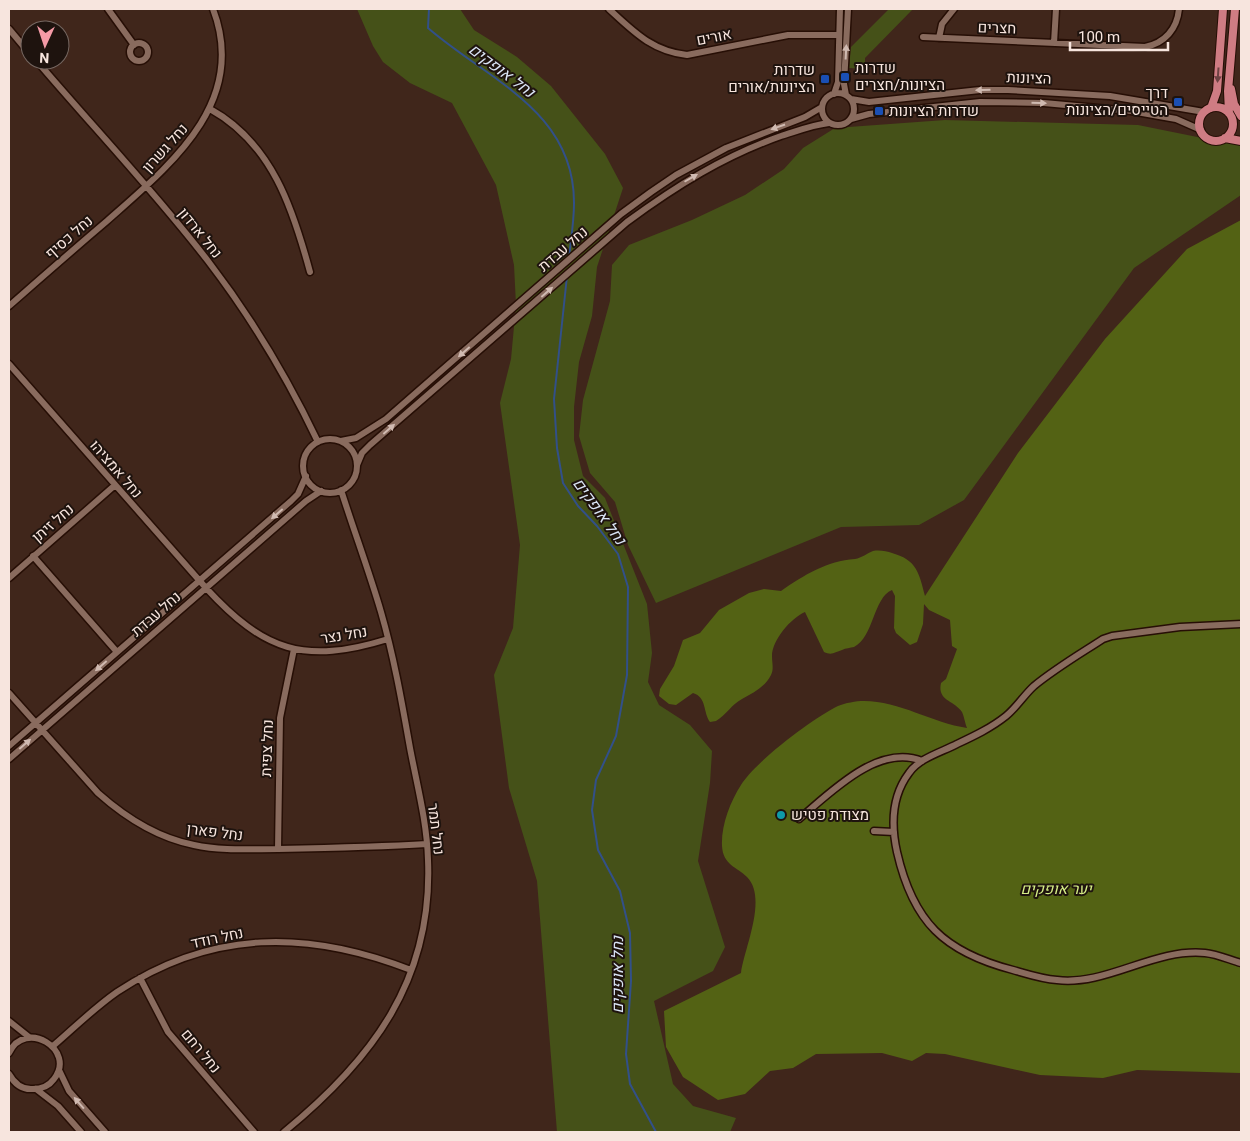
<svg xmlns="http://www.w3.org/2000/svg" width="1250" height="1141" font-family="Georgia,Heebo,serif">
	<style>
		.green { fill: #455118 }
		.forest { fill: #536214 }
		.lines { fill: none; stroke-linecap: round; stroke-linejoin: round }
		.stream { stroke: #325089; stroke-width: 2 }
		.minor-casing { stroke: #260e05; stroke-width: 9 }
		.major-casing { stroke: #260e05; stroke-width: 10 }
		.minor { stroke: #896b5e; stroke-width: 6 }
		.major { stroke: #cf7c83; stroke-width: 8 }
		.oneway { fill: #d0bab1 }
		.oneway2 { fill: #6e4243 }
		.transit-dot { fill: #1a4fb4; stroke: #1e130e; stroke-width: 2 }
		.culture-dot { fill: #0f9aa8; stroke: #1e130e; stroke-width: 2 }
		.labels { text-anchor: middle; stroke-width: 4; stroke-linejoin: round; paint-order: stroke }
		.street-label { font-size: 15px; fill: #f7e5de; stroke: #1e130e }
		.poi-label { font-size: 15px; fill: #f7e5de; stroke: #1e130e; text-anchor: start }
		.park-label { font-size: 15px; font-style: italic; fill: #d7ef88; stroke: #1e130e }
		.water-label { font-size: 16px; font-style: italic; fill: #dae4f5; stroke: #1e130e }
	</style>
	<rect width="100%" height="100%" fill="#40261b"/>
	<path class="green" d="M357,9H460L474,30L517,57L551,86L605,154L623,188L597,267L592,316L579,362L574,407V440L583,476L605,498L647,604L652,653L648,682L659,705L690,725L712,751L710,783L698,861L725,947L713,971L654,1001L673,1084L693,1106L736,1118L730,1132H557L537,881L509,788L494,675L513,628L520,545L500,403L511,359L516,305L514,265L496,185L452,103L410,83L383,62L373,46Z
		M889,9H913L865,58V69L849,68L851,47Z
		M945,120L1138,125L1217,141L1241,143V195L1134,268L964,500L919,525L841,527L656,603L628,545L615,502L590,473L579,436L583,400L610,301L612,265L629,245L692,220L745,195L784,169L803,148L835,128Z"/>
	<path class="forest" d="M1241,220V1073L1137,1070L1103,1078L1040,1075L945,1054L926,1053L912,1061L882,1053L816,1054L793,1068L770,1071L745,1094L718,1100L683,1077L666,1047L664,1011L741,973C744,949 768,898 747,877C737,867 723,865 722,846C721,826 730,802 741,785C755,762 813,718 838,706C845,703 856,701 864,701C899,701 933,723 967,728C965,723 964,716 962,712C954,700 937,701 941,683L946,679L957,649L952,646L950,620L929,610L924,604L923,624L917,642L910,645L896,633L894,628L895,596L892,590C873,598 874,637 854,647C850,648 846,648 842,650C835,652 832,656 824,652L805,612C791,618 772,640 772,656C772,663 774,669 771,675C765,687 753,693 742,699C732,704 726,715 716,721L710,722C703,713 707,697 693,693L676,705L669,704L659,696L660,689L674,666L683,640L700,633L719,610L749,593L764,589L781,591C804,575 827,561 855,559C862,558 867,553 873,551C879,550 887,551 892,553C917,560 919,573 925,596L1018,453L1105,339L1187,249Z"/>
	<g class="lines">
		<path class="stream" d="M429,9L428,28C488,80 575,111 574,204C574,221 571,239 569,257
			M567,276L554,399L557,448L563,483L578,506L597,526L618,554L628,587L627,675L616,736L596,780L592,810L598,850L620,891L630,933L631,981L626,1054L630,1084L656,1132"/>
		<g class="minor-casing">
			<path id="minor" d="M108,9L134,45
				M609,9C634,32 652,51 687,55L788,35H838
				M9,29L30,54
				M923,37L1145,47C1165,43 1177,29 1179,9
				M939,38L942,24L954,9
				M1054,43L1056,9
				M130 52a9 9 0 1 1 18 0a9 9 0 1 1-18 0Z
				M36,60C93,127 154,191 208,261C251,317 288,379 318,442
				M822 109a16 16 0 1 1 32 0a16 16 0 1 1-32 0Z
				M834,94L838,82L840,9
				M846,95L844,84L848,9
				M851,99L869,102L980,90H1008L1110,96L1204,112
				M210,109C272,143 293,209 310,272
				M851,119L869,114L980,102L1044,103L1131,111L1176,119L1201,130
				M9,306C41,278 74,249 107,221C169,166 249,103 213,9
				M9,364L206,588C264,651 304,665 388,639
				M303 466a27 27 0 1 1 54 0a27 27 0 1 1-54 0Z
				M341,441L356,438L386,419L621,214L651,192L676,175L726,148L805,117L822,107
				M357,465L362,453L370,445L627,222C676,186 724,156 781,136C797,131 812,125 829,123
				M33,556L117,652
				M9,578L114,486
				M1241,624L1180,627L1112,636L1103,639C1080,654 1056,668 1034,686C1024,695 1017,707 1006,716C991,728 974,736 957,744C942,752 919,758 909,773C891,797 891,825 897,852C913,922 944,952 1013,970C1027,974 1042,979 1057,980C1107,986 1154,948 1205,953C1217,954 1230,960 1241,963
				M9,693L98,793C125,817 158,838 194,845C221,851 250,849 278,849C328,848 377,847 427,844
				M9,746L291,501L298,494L306,476
				M9,759L306,501L321,491
				M799,819C830,793 878,743 922,761
				M874,831L894,832
				M278,849L280,718L294,649
				M140,978L168,1032L254,1132
				M9,1021L29,1037
				M53,1046C74,1028 94,1008 117,992C212,929 308,930 411,970
				M9,1053C25,1018 77,1050 54,1079C49,1086 41,1089 33,1089C22,1090 14,1083 9,1074
				M59,1070L69,1091L105,1132
				M36,1089L58,1106L81,1132
				M284,1132C372,1060 433,980 428,860C427,822 417,785 410,748C402,703 394,657 381,612C369,571 354,531 341,490"/>
		</g>
		<g class="major-casing">
			<path id="major" d="M1231,89L1234,104L1241,116
				M1199 124a17 17 0 1 1 34 0a17 17 0 1 1-34 0Z
				M1211,108L1217,91L1223,9
				M1229,113L1228,91L1235,9
				M1225,138L1241,141"/>
		</g>
		<use href="#minor" class="minor"/>
		<use href="#major" class="major"/>
	</g>
	<defs><path id="oneway-solid" d="M-6-.8H1V-3.2L6.5 0L1 3.2V.8H-6Z" transform="scale(1.25)"/></defs>
	<g class="oneway">
		<use href="#oneway-solid" transform="translate(846 52) rotate(-87)"/>
		<use href="#oneway-solid" transform="translate(983 90) rotate(178)"/>
		<use href="#oneway-solid" transform="translate(1039 103) rotate(2)"/>
		<use href="#oneway-solid" transform="translate(778 127) rotate(161)"/>
		<use href="#oneway-solid" transform="translate(691 178) rotate(-30)"/>
		<use href="#oneway-solid" transform="translate(547 292) rotate(-41)"/>
		<use href="#oneway-solid" transform="translate(464 352) rotate(139)"/>
		<use href="#oneway-solid" transform="translate(389 429) rotate(-41)"/>
		<use href="#oneway-solid" transform="translate(277 514) rotate(139)"/>
		<use href="#oneway-solid" transform="translate(101 666) rotate(139)"/>
		<use href="#oneway-solid" transform="translate(25 744) rotate(-41)"/>
		<use href="#oneway-solid" transform="translate(79 1103) rotate(-131)"/>
	</g>
	<use class="oneway2" href="#oneway-solid" transform="translate(1218 75) rotate(94)"/>
	<g class="transit-dot">
		<rect x="840" y="72" width="10" height="10" rx="2.5"/>
		<rect x="820" y="74" width="10" height="10" rx="2.5"/>
		<rect x="1173" y="97" width="10" height="10" rx="2.5"/>
		<rect x="874" y="106" width="10" height="10" rx="2.5"/>
	</g>
	<circle class="culture-dot" cx="781" cy="815" r="5"/>
	<g class="labels">
		<g class="street-label">
			<text transform="translate(997 28) rotate(2)" y="5">חצרים</text>
			<text transform="translate(714 37) rotate(-11)" y="5">אורים</text>
			<text transform="translate(1029 78) rotate(2)" y="5">הציונות</text>
			<text transform="translate(165 148) rotate(-48)" y="5">נחל גשרון</text>
			<text transform="translate(200 233) rotate(51)" y="5">נחל ארדון</text>
			<text transform="translate(69 237) rotate(-41)" y="5">נחל כסיף</text>
			<text transform="translate(563 249) rotate(-41)" y="5">נחל עבדת</text>
			<text transform="translate(116 469) rotate(49)" y="5">נחל אמציהו</text>
			<text transform="translate(53 523) rotate(-41)" y="5">נחל זיתן</text>
			<text transform="translate(156 614) rotate(-41)" y="5">נחל עבדת</text>
			<text transform="translate(344 635) rotate(-9)" y="5">נחל נצר</text>
			<text transform="translate(267 748) rotate(-88)" y="5">נחל צפית</text>
			<text transform="translate(436 829) rotate(83)" y="5">נחל תמר</text>
			<text transform="translate(215 832) rotate(7)" y="5">נחל פארן</text>
			<text transform="translate(217 938) rotate(-12)" y="5">נחל רודד</text>
			<text transform="translate(201 1051) rotate(50)" y="5">נחל רחם</text>
		</g>
		<g class="poi-label">
			<text x="855" y="73">שדרות<tspan x="855" dy="17">הציונות/חצרים</tspan></text>
			<text x="815" y="75" text-anchor="end">שדרות<tspan x="815" dy="17">הציונות/אורים</tspan></text>
			<text x="1168" y="98" text-anchor="end">דרך<tspan x="1168" dy="17">הטייסים/הציונות</tspan></text>
			<text x="889" y="116">שדרות הציונות</text>
			<text x="791" y="820">מצודת פטיש</text>
		</g>
		<g class="park-label">
			<text x="1056" y="894">יער אופקים</text>
		</g>
		<g class="water-label">
			<text transform="translate(502 70) rotate(37)" y="6">נחל אופקים</text>
			<text transform="translate(600 511) rotate(54)" y="6">נחל אופקים</text>
			<text transform="translate(617 975) rotate(-90)" y="6">נחל אופקים</text>
		</g>
	</g>
	<rect width="1250" height="1141" fill="none" stroke="#f7e5de" stroke-width="20"/>
	<g transform="translate(45 45) rotate(183)"><circle r="24" fill="#1e130e" stroke="#756761"/>
	<path d="M0-4L9 19L0 12L-9 19Z" fill="#f49aa6"/>
	<text y="-8" font-size="14" font-weight="bold" text-anchor="middle" fill="#f7e5de">N</text>
	</g>
	<path d="M1070 42v8h98v-8" fill="none" stroke="#f7e5de" stroke-width="2.5"/>
	<text x="1078" y="42" font-size="15" fill="#f7e5de" stroke="#1e130e" stroke-width="4" paint-order="stroke">100 m</text>
</svg>
